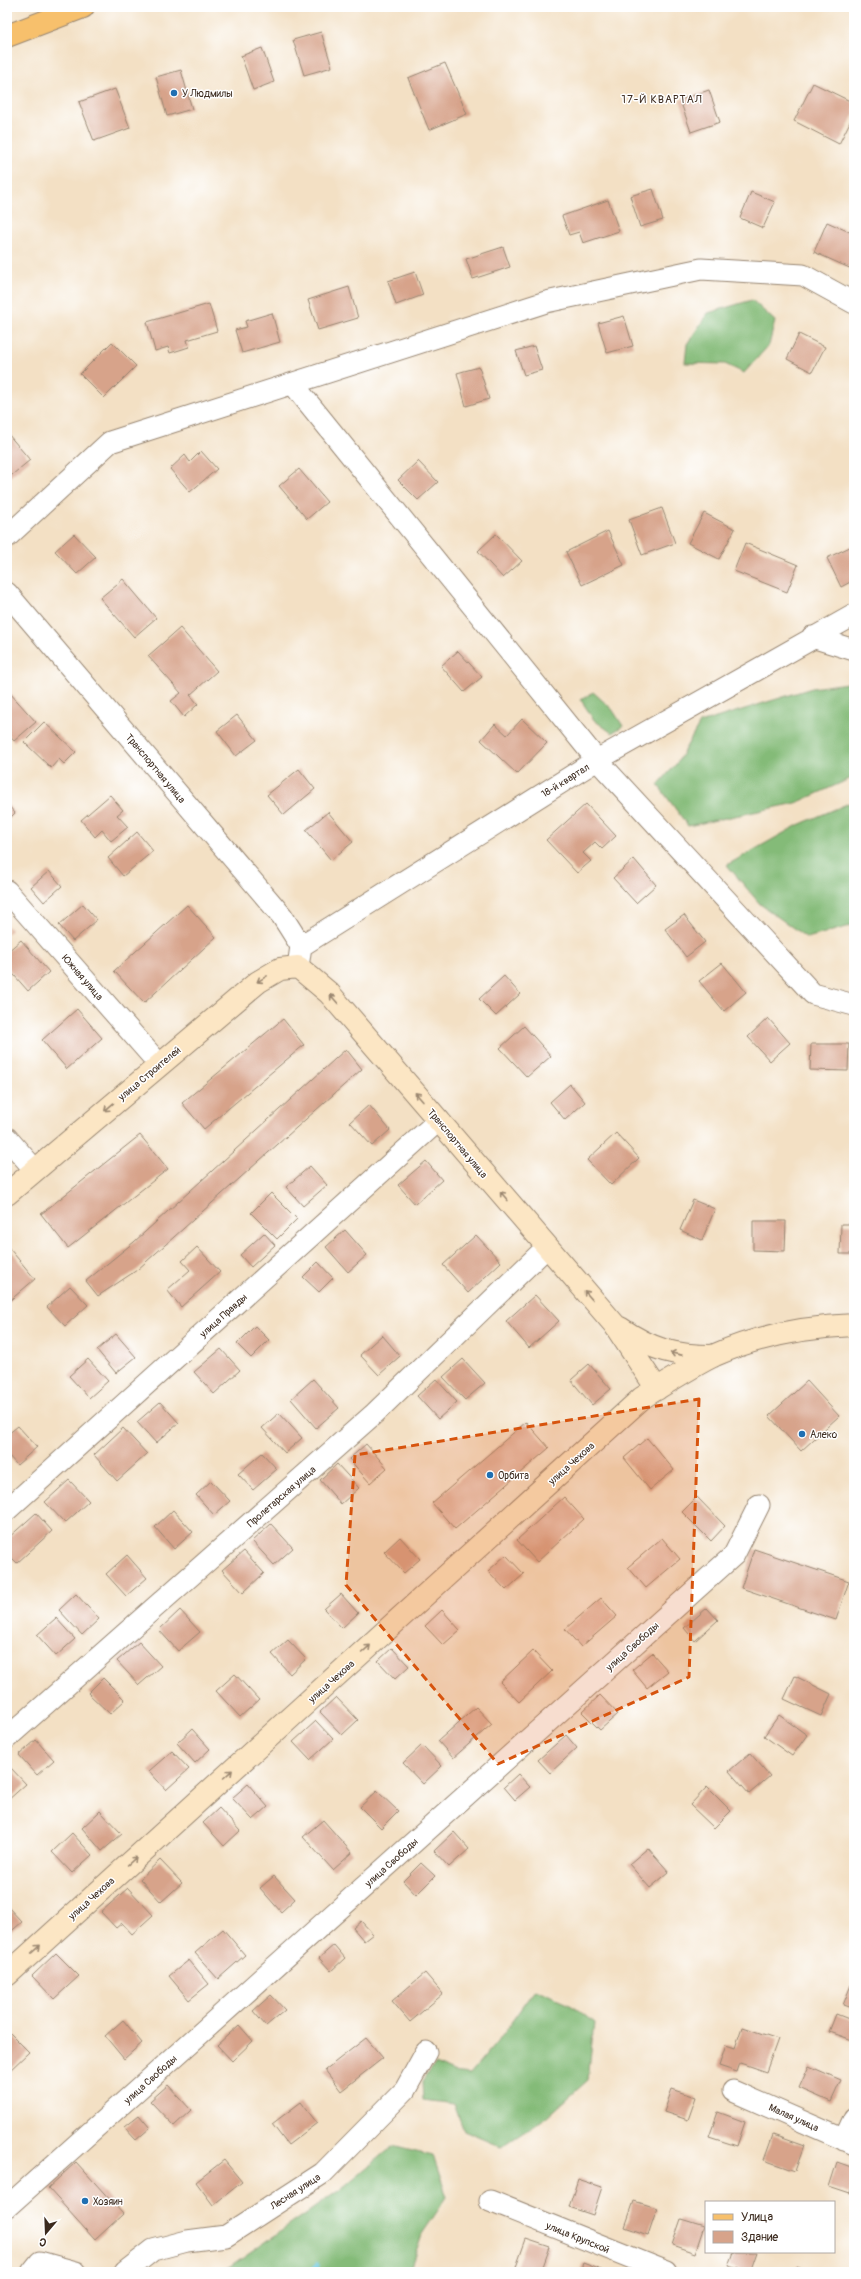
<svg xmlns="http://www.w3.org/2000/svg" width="861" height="2279" font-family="Pangolin,sans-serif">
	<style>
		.forest { fill: #84bb78; stroke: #60724b }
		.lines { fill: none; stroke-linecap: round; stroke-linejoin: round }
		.stream { stroke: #62c6e0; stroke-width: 5.5 }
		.building { fill: #d7a38a }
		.street-casing { stroke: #978571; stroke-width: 23 }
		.secondary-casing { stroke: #978571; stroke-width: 24 }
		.primary-casing { stroke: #978571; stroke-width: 24 }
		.street { stroke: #fff; stroke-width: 21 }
		.secondary { stroke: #fce6c4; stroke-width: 22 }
		.primary { stroke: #f7c06c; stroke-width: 22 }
		.oneway { stroke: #9c8871 }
		.marked { fill: #d7540e; fill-opacity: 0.2; stroke: #d7540e; stroke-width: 3; stroke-dasharray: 8 5; stroke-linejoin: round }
		.poi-dot { fill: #1f6fb2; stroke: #fff; stroke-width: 1.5 }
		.labels { text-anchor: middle; stroke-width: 3; stroke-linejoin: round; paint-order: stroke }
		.poi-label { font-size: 10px; fill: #3b2a1e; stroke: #fff; text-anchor: start }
		.street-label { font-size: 10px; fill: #3b2a1e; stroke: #fff }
		.neighbourhood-label { font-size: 11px; letter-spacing: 1px; fill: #3b2a1e; stroke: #fff }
	</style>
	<rect width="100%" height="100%" fill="#fff"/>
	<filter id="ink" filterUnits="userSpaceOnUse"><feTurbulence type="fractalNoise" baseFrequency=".025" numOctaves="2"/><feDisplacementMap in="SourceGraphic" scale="8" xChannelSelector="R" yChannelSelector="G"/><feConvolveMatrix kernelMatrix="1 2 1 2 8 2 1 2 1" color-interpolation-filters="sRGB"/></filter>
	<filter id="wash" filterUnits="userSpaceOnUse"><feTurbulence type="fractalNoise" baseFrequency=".012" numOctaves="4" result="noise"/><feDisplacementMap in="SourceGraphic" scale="16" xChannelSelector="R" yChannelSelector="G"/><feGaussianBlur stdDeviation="0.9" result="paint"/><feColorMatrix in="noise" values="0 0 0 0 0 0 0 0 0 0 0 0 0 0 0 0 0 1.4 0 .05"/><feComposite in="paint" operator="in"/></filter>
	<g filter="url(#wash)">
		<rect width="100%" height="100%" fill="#f3e0c4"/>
		<path class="forest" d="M752,300L775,321L769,345L744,373L725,364L685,363L687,344L708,313Z
			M854,682V777L796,803L688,826L658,785L677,763L700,723L812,688Z
			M593,692L612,709L623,726L612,733L594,720L581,700Z
			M854,801V925L807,938L760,904L727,865L798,825Z
			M535,1989L572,2005L594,2023L588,2080L547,2117L501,2147L464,2131L454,2104L423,2100L422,2082L435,2064L453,2072L470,2074L497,2042Z
			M392,2146L433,2156L447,2197L422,2234L409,2272H223L341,2189Z"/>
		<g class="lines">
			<path class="stream" d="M311,2272L317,2265"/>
		</g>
		<g id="blocks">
			<path class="building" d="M321,32L332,67L304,75L293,40Z
				M262,48L274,82L253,90L241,56Z
				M445,63L467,114L429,130L408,78Z
				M181,70L192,109L167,116L156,77Z
				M813,83L854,103V114L839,144L794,121Z
				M115,89L130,128L94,141L79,102Z
				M709,90L720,122L691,132L680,100Z
				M653,189L663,220L640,227L630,196Z
				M751,192L775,202L763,228L740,218Z
				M608,200L619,231L583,243L579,232L569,235L562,216Z
				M827,222L854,234V270L814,252Z
				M503,247L510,267L473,279L466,259Z
				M415,272L423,295L396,305L388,281Z
				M349,287L358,318L318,330L308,300Z
				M209,304L217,331L187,340L189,347L170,353L168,347L155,351L147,322Z
				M272,313L280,342L242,353L235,330L247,327L245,321Z
				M624,316L633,346L607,353L598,323Z
				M799,334L825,347L812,372L787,359Z
				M112,342L136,366L104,398L80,374Z
				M534,346L542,370L524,375L516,351Z
				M479,367L489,399L466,406L457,373Z
				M8,434L30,460L7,479V436Z
				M201,451L217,469L190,492L170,469L185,455L190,462Z
				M418,461L438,482L418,500L398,480Z
				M299,469L327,502L307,519L279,486Z
				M662,508L675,543L642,555L629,520Z
				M704,513L735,529L719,559L688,543Z
				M608,531L624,565L582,585L566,552Z
				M74,534L96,557L77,574L55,551Z
				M496,534L522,561L503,578L478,551Z
				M745,543L798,565L787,592L734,571Z
				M854,545V580L841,587L827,558Z
				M123,579L156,618L134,637L100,598Z
				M180,628L217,671L190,695L198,704L184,717L171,701L181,693L148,656Z
				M458,651L482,677L464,692L441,666Z
				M9,692L36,722L14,741L7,733V694Z
				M237,715L257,740L236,756L217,731Z
				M522,719L547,743L517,774L481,740L495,724L507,735Z
				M44,722L76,752L64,764L59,759L51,768L24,742Z
				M299,769L315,789L284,815L267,795Z
				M110,795L123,810L117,815L128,827L111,841L102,830L95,837L81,820Z
				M7,804L15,813L7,821Z
				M586,804L616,836L602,849L595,842L583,853L591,861L577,873L546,840Z
				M328,812L353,842L331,860L306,830Z
				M137,832L153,851L123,876L108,858Z
				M634,859L656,885L636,903L613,878Z
				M49,871L62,886L44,902L31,887Z
				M83,904L97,920L73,941L59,925Z
				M187,905L216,937L144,1003L114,971Z
				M684,915L705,942L686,957L665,929Z
				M7,926L11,930L7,934Z
				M21,940L49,972L28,991L7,967V952Z
				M722,963L746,992L724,1011L699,981Z
				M504,976L520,994L496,1016L479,999Z
				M77,1009L102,1038L67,1069L42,1040Z
				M768,1018L790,1043L770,1061L748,1037Z
				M283,1019L304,1045L204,1129L182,1103Z
				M524,1026L551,1056L527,1077L500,1048Z
				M811,1044H849L848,1071L810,1070Z
				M346,1049L362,1069L137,1270L98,1296L86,1281L134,1242Z
				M570,1084L585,1102L565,1120L550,1102Z
				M369,1105L390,1130L372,1146L350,1122Z
				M616,1133L639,1158L611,1185L587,1160Z
				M140,1135L168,1169L68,1248L41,1214Z
				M426,1161L442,1180L415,1204L398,1185Z
				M310,1166L327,1185L303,1206L286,1187Z
				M271,1193L297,1219L277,1239L251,1213Z
				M693,1200L715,1209L702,1240L680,1230Z
				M753,1221H786L785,1251L753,1250Z
				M841,1224H854V1254H840Z
				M345,1230L367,1255L348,1272L326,1247Z
				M264,1233L275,1245L251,1267L240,1255Z
				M476,1235L501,1262L468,1293L443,1265Z
				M197,1247L220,1272L181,1307L167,1290L190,1270L182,1261Z
				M9,1248L35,1279L7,1303V1250Z
				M318,1262L333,1278L319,1292L303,1277Z
				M70,1286L88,1305L65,1326L47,1307Z
				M535,1295L559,1321L529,1348L506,1321Z
				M255,1326L269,1340L251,1358L237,1344Z
				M116,1334L136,1357L116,1373L97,1350Z
				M382,1335L400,1356L379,1375L360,1355Z
				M221,1349L240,1370L214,1394L194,1372Z
				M88,1359L108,1381L89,1398L69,1376Z
				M463,1359L485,1383L465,1400L443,1377Z
				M589,1364L611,1389L592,1405L571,1380Z
				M313,1379L339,1408L316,1428L291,1399Z
				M436,1379L457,1402L438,1419L417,1396Z
				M807,1381L839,1416L801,1451L769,1416Z
				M160,1402L179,1423L156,1443L137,1422Z
				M279,1413L302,1438L285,1453L262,1428Z
				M526,1422L549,1448L455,1529L432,1503Z
				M18,1426L37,1447L17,1465L7,1454V1435Z
				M123,1428L147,1454L117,1481L94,1455Z
				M647,1438L674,1470L650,1490L624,1458Z
				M366,1444L387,1468L370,1483L349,1459Z
				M262,1453L277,1469L253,1490L238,1474Z
				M337,1464L359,1488L341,1504L320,1480Z
				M69,1480L89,1501L65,1523L45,1502Z
				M211,1481L230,1501L214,1515L196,1495Z
				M564,1497L584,1519L537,1562L517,1540Z
				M697,1497L725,1526L711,1541L682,1512Z
				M173,1510L193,1532L174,1549L155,1527Z
				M36,1513L52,1531L17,1563L7,1553V1539Z
				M271,1524L293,1548L274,1565L252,1541Z
				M400,1537L420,1559L404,1573L384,1552Z
				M662,1538L680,1559L646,1588L628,1567Z
				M754,1549L849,1581L836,1620L741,1588Z
				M244,1551L264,1573L243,1593L222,1570Z
				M127,1555L147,1578L126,1596L106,1574Z
				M506,1555L524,1574L506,1590L488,1571Z
				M76,1594L99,1619L82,1635L59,1610Z
				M341,1594L358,1613L342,1628L324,1609Z
				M601,1598L617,1616L581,1647L565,1629Z
				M707,1608L718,1620L695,1641L684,1628Z
				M180,1610L200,1632L178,1651L159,1630Z
				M442,1610L460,1630L443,1645L425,1626Z
				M56,1618L75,1639L56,1656L37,1635Z
				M288,1640L306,1659L290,1674L272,1654Z
				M139,1642L161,1666L139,1685L117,1661Z
				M392,1648L409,1666L395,1679L378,1661Z
				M533,1651L552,1671L519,1702L500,1682Z
				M652,1653L668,1671L647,1688L632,1670Z
				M235,1674L259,1700L240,1717L216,1691Z
				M795,1676L831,1694L821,1716L784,1699Z
				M103,1678L125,1700L110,1714L88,1693Z
				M600,1695L618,1714L600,1730L582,1712Z
				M336,1697L358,1720L342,1735L320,1712Z
				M476,1707L492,1724L453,1758L438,1741Z
				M779,1715L807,1735L792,1756L764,1736Z
				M316,1721L333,1739L310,1760L293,1742Z
				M192,1729L210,1749L195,1763L177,1743Z
				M566,1735L577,1748L550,1773L538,1760Z
				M36,1740L54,1760L37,1775L19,1755Z
				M422,1745L442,1766L423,1784L403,1763Z
				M172,1751L189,1769L166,1790L149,1771Z
				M750,1753L770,1776L749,1794L729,1771Z
				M10,1767L26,1784L7,1801V1769Z
				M518,1774L530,1787L515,1800L504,1787Z
				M248,1784L268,1807L253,1820L232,1798Z
				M707,1787L731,1811L714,1828L690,1805Z
				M377,1791L398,1811L381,1828L360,1807Z
				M219,1808L240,1831L224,1846L203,1823Z
				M100,1811L122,1834L102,1851L82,1828Z
				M323,1820L352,1853L333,1870L303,1837Z
				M454,1832L469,1849L449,1867L434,1851Z
				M72,1833L92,1855L72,1873L52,1852Z
				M648,1848L669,1872L650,1888L629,1864Z
				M160,1860L182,1883L161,1902L140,1879Z
				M421,1863L435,1876L416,1895L403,1881Z
				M274,1876L295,1899L281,1912L260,1888Z
				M128,1888L153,1915L132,1934L122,1923L116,1928L101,1912Z
				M7,1906L22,1922L7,1935Z
				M361,1921L373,1934L364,1941L353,1928Z
				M223,1929L245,1955L218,1979L195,1953Z
				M334,1945L345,1958L331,1971L319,1958Z
				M56,1953L79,1976L54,1999L32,1976Z
				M189,1960L209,1984L189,2000L169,1976Z
				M425,1973L443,1994L410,2022L392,2001Z
				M851,1985L854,1987V2009L843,2005Z
				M271,1995L285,2010L266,2026L253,2011Z
				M836,2014L854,2021V2041L829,2032Z
				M123,2020L142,2043L124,2059L105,2036Z
				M239,2025L253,2041L232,2061L217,2045Z
				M742,2027L778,2039L766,2072L740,2063L737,2072L719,2066L726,2045L735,2048Z
				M7,2030L29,2052L7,2073Z
				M366,2038L383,2058L341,2091L325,2070Z
				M809,2066L841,2080L831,2102L799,2088Z
				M168,2085L191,2110L174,2126L150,2101Z
				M672,2089L696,2097L688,2120L664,2112Z
				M301,2102L317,2123L288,2145L272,2124Z
				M718,2112L745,2122L737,2146L709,2137Z
				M139,2115L150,2128L136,2140L124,2127Z
				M773,2135L804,2146L795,2171L764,2160Z
				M224,2160L242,2182L213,2205L196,2182Z
				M76,2162L123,2214L95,2240L48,2188Z
				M837,2162L854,2168V2182L850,2194L829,2187Z
				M578,2179L602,2187L593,2215L569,2207Z
				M634,2201L657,2208L648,2235L625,2227Z
				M681,2219L704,2226L695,2253L672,2245Z
				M526,2239L550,2247L541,2272H530L516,2267Z
				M734,2252H757L750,2272L729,2266Z
				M583,2263L607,2272H580Z
				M797,2267L811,2272H795Z"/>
		</g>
	</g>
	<g filter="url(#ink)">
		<use href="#blocks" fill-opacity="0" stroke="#978571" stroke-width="1"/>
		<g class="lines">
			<g class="street-casing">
				<path id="street" d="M293,384L597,760L813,994L854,1005
					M7,537L110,442L546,302L701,269L803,275L854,303
					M7,593L282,916L301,946
					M812,637L854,650
					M7,891L159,1064
					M298,967L301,946L597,760L854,615
					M7,1138L35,1170
					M7,1510L439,1120
					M7,1738L375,1413L547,1247
					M733,2091L854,2144
					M844,2140L854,2118
					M490,2201L667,2272
					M7,2207L734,1555L759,1505
					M32,2272L40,2262L76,2272
					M125,2272L153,2250L187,2241L226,2236L323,2173L405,2090L426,2052"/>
			</g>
			<g class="secondary-casing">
				<path id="secondary" d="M7,1194L258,982L280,969L298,967L329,993L614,1324L657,1389
					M620,1328C652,1350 675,1356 713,1356
					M7,1975L642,1398C665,1384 690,1367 715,1355C760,1335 805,1327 854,1325"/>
			</g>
			<g class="primary-casing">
				<path id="primary" d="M7,36L83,7"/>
			</g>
			<use href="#street" class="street"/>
			<use href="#secondary" class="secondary"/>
			<use href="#primary" class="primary"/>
		</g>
		<defs><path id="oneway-shaft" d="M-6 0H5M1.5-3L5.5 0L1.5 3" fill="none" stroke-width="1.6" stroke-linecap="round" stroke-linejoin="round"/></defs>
		<g class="oneway">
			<use href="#oneway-shaft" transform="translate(262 979) rotate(149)"/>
			<use href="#oneway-shaft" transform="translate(334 999) rotate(-131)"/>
			<use href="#oneway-shaft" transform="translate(419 1097) rotate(-131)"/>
			<use href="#oneway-shaft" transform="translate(109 1107) rotate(139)"/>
			<use href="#oneway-shaft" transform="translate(504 1196) rotate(-130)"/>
			<use href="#oneway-shaft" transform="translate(588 1295) rotate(-131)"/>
			<use href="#oneway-shaft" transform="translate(676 1354) rotate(-169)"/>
			<use href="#oneway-shaft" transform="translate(366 1649) rotate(-42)"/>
			<use href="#oneway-shaft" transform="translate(228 1774) rotate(-42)"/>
			<use href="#oneway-shaft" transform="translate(132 1861) rotate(-42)"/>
			<use href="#oneway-shaft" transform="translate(36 1949) rotate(-42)"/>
		</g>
	</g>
	<path class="marked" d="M699,1399L689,1677L498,1764L346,1585L355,1455Z"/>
	<g class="poi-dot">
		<circle cx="174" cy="93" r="4"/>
		<circle cx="802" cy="1434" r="4"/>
		<circle cx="490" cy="1475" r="4"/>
		<circle cx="85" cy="2201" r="4"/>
	</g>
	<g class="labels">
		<g class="poi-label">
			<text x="182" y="97">У Людмилы</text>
			<text x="810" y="1438">Алеко</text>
			<text x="498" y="1479">Орбита</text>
			<text x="93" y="2205">Хозяин</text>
		</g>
		<g class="street-label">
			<text transform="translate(156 768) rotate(50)" y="4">Транспортная улица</text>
			<text transform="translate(565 780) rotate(-32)" y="4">18-й квартал</text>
			<text transform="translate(83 977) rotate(49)" y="4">Южная улица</text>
			<text transform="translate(149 1073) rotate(-40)" y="4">улица Строителей</text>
			<text transform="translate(458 1143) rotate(50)" y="4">Транспортная улица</text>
			<text transform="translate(223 1315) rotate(-42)" y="4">улица Правды</text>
			<text transform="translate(571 1463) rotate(-42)" y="4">улица Чехова</text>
			<text transform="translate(281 1496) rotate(-41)" y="4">Пролетарская улица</text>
			<text transform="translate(632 1646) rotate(-42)" y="4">улица Свободы</text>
			<text transform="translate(331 1681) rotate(-42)" y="4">улица Чехова</text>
			<text transform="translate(391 1862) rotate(-42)" y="4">улица Свободы</text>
			<text transform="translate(91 1898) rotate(-42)" y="4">улица Чехова</text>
			<text transform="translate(150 2079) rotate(-42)" y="4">улица Свободы</text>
			<text transform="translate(794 2117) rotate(24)" y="4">Малая улица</text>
			<text transform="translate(295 2191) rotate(-33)" y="4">Лесная улица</text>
			<text transform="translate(578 2237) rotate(22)" y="4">улица Крупской</text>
		</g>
		<g class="neighbourhood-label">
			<text x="662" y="103">17-Й КВАРТАЛ</text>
		</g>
	</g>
	<rect width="861" height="2279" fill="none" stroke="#fff" stroke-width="24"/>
	<rect x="705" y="2201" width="130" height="52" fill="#ffffff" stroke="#b1aaa5"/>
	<rect x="713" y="2214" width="20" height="6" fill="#f7c06c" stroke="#b1aaa5"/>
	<text x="741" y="2221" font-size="12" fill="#3b2a1e">Улица</text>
	<rect x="713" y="2231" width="20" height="12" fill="#d7a38a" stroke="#b1aaa5"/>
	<text x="741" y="2241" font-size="12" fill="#3b2a1e">Здание</text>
	<g transform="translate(46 2233) rotate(199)" stroke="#ffffff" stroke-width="3" paint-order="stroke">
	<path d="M0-3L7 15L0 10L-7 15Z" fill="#3b2a1e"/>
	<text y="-6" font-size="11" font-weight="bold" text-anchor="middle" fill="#3b2a1e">С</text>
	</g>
</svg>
